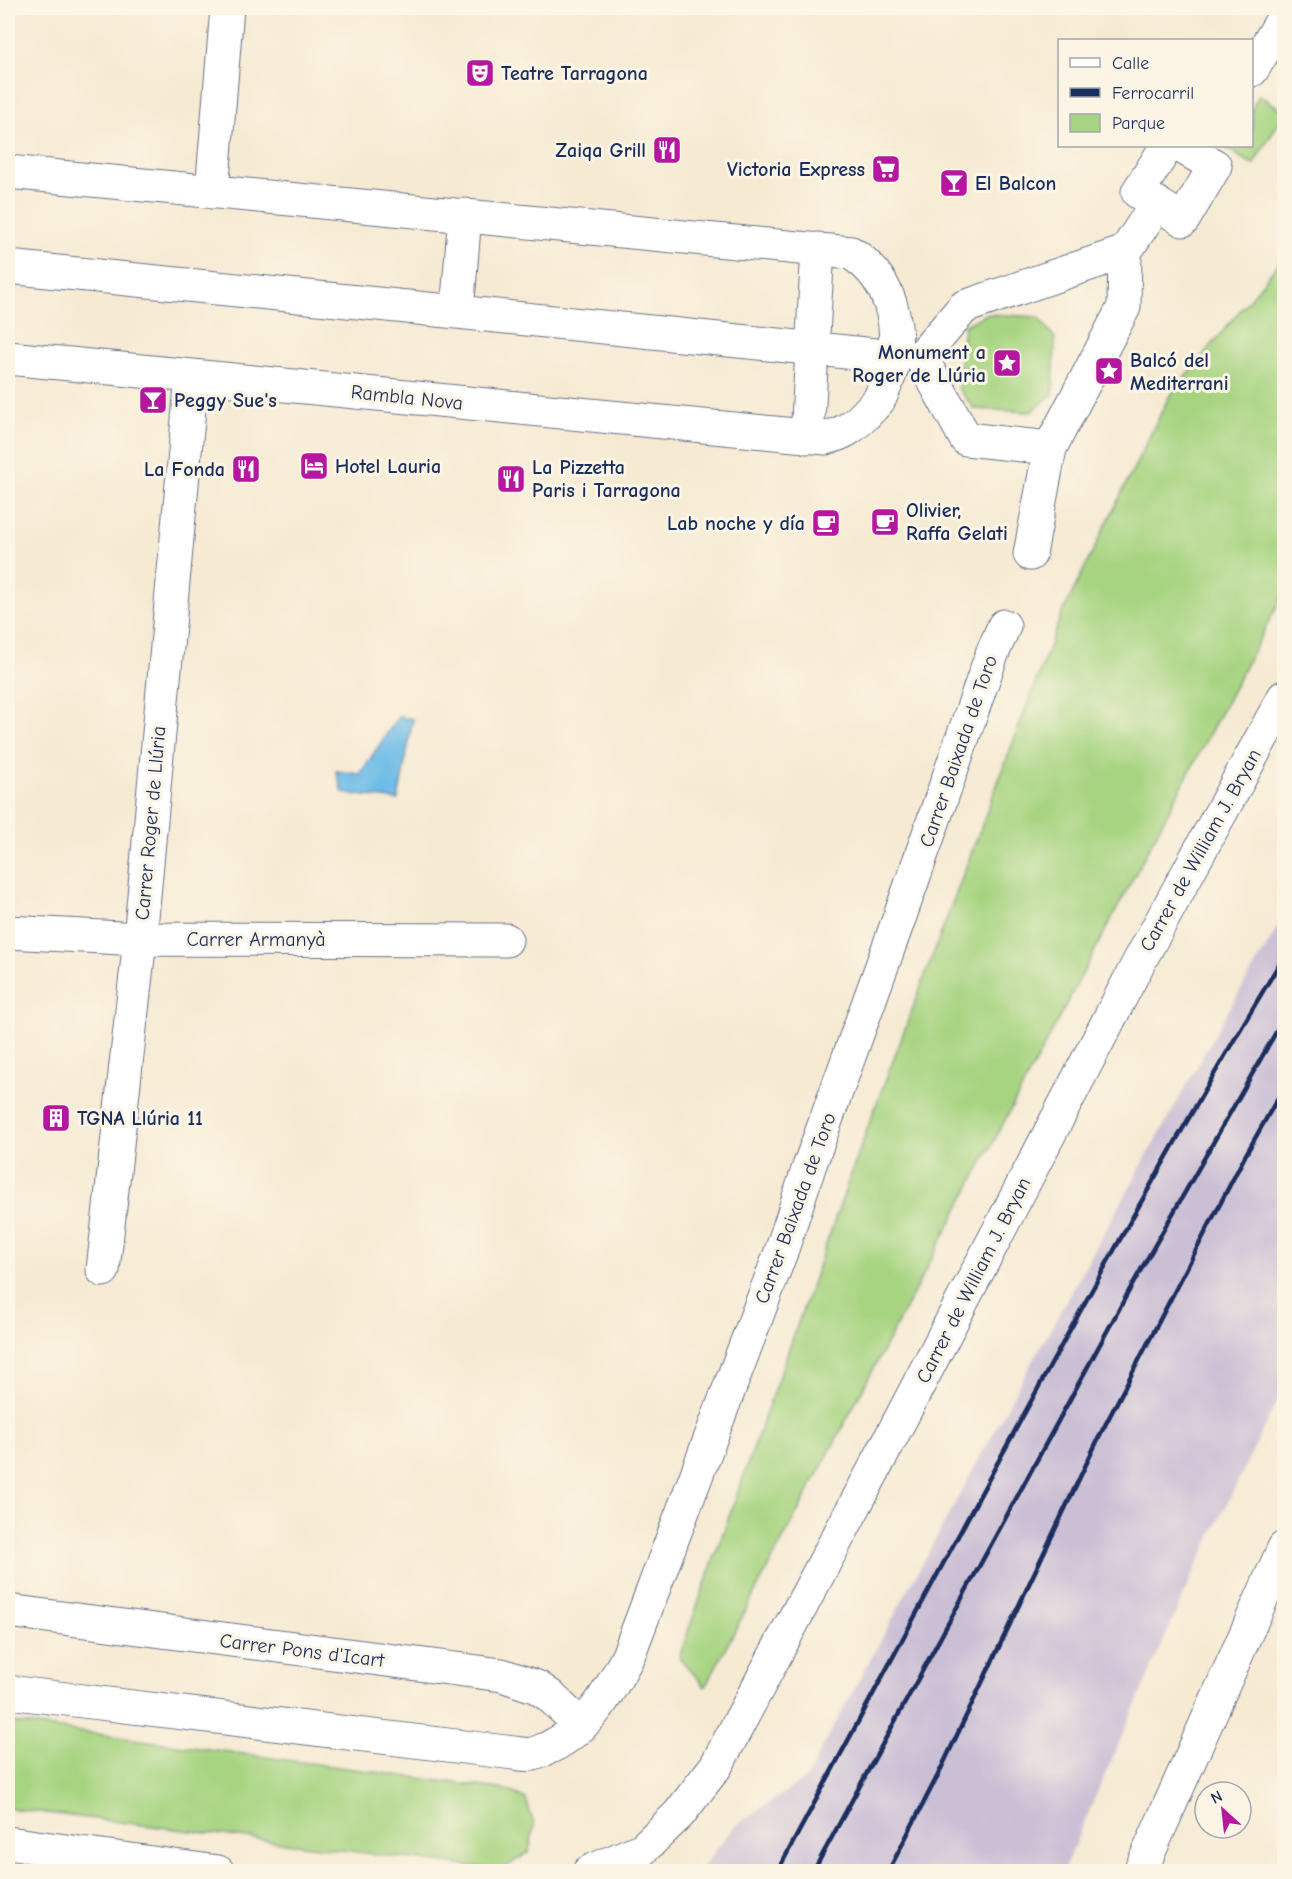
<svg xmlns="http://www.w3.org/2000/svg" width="1292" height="1879" font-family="'Comic Neue',sans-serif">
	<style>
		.industrial { fill: #cbbfd5 }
		.green { fill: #a7d481; stroke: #618270; stroke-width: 1.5 }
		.water { fill: #6cbbe7; stroke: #4475a2; stroke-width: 1.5 }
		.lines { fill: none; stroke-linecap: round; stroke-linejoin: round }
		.street-casing { stroke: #687087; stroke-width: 35 }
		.street { stroke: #fff; stroke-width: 33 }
		.rail { stroke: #1b2f5e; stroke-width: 4.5 }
		.labels { text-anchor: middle; stroke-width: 6; stroke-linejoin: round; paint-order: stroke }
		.poi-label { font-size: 20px; font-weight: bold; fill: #1b2f5e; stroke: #fcf5e5; text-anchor: start }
		.street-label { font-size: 20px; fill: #1b2f5e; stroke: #fcf5e5 }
	</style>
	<rect width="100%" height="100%" fill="#fcf5e5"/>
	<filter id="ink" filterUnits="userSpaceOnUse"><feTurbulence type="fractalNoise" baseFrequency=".0167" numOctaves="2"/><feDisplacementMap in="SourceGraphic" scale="12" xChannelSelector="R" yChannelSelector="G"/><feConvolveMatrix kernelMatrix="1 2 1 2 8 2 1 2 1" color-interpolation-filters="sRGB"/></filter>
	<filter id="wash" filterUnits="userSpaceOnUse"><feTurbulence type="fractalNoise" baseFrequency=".008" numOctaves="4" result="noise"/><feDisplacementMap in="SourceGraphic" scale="24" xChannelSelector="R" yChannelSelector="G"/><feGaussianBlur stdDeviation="1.35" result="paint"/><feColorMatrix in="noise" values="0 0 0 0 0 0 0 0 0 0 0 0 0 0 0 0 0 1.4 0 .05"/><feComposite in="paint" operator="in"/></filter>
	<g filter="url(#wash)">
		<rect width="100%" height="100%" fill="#f6ead3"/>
		<path class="industrial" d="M1284,917V1386L1190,1580L1063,1871H699L734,1827L806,1778L1022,1380L1223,1020Z"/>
		<path class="green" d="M1259,95L1284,111V114L1253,165L1226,148L1228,146H1252V108Z
			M1284,257V593L705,1687L679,1657L869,1124L1060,618L1169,397Z
			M986,314L1038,317L1055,338L1053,394L1031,412L974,409L958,388L964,326Z
			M8,1722L507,1790L526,1799L534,1825L529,1852L501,1870L8,1808Z"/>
		<path class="water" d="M398,717L413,719L398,800L343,793L336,771L360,774Z"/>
	</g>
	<g filter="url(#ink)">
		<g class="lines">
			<g class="street-casing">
				<path id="street" d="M1252,70L1284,17
					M1167,146L1138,192L1183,220L1215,166L1180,146
					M8,172L851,253C895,280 906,339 886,384C883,390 881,397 878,401C874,406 869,410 865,415C853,427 843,434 826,438L8,358
					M212,192L227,8
					M465,215L457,312L894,357
					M1125,252L1157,203
					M8,267L457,312
					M807,437L818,249
					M1050,448L966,439L921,357L964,307L1125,252
					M1030,554L1050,448L1124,307L1125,252
					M8,932L140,939L506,940
					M103,1270L140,939L192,376
					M8,1611L502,1675L537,1687L550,1696L581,1726
					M8,1692L514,1753C519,1754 527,1755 533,1754C538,1753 545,1749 550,1747C589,1728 609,1693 628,1656L781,1252L809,1167L900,916L992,654L1004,626
					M8,1843L218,1872
					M589,1872L638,1851
					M619,1872L679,1814L716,1766L886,1447L1139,962L1284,697
					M1140,1872L1284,1548"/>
			</g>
			<use href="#street" class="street"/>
			<path class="rail" d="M777,1872C944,1565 1104,1255 1284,956
				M813,1872L1130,1289L1284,1018
				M888,1872L938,1775L1101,1433L1245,1156L1284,1087"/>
		</g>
	</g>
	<defs>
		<g id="theatre-square" transform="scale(1.5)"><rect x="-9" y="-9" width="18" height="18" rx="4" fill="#b5179e" stroke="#fcf5e5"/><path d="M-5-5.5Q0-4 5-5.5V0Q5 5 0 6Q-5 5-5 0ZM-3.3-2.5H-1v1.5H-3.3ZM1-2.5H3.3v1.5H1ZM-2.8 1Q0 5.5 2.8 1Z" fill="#fff"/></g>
		<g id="restaurant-square" transform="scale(1.5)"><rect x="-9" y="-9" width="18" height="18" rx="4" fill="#b5179e" stroke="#fcf5e5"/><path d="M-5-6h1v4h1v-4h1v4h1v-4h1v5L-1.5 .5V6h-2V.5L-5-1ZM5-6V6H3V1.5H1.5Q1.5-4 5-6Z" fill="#fff"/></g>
		<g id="supermarket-square" transform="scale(1.5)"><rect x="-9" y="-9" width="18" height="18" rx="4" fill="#b5179e" stroke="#fcf5e5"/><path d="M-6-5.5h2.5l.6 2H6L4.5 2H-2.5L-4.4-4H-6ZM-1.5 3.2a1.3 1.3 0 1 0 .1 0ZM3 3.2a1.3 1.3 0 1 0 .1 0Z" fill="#fff"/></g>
		<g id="bar-square" transform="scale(1.5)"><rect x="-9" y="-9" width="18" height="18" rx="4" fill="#b5179e" stroke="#fcf5e5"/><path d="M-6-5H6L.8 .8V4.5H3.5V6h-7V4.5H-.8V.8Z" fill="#fff"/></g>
		<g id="sight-square" transform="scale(1.5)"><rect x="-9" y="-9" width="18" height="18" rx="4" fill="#b5179e" stroke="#fcf5e5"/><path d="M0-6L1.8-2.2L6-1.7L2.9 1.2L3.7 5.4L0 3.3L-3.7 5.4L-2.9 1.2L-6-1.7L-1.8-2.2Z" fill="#fff"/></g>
		<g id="hotel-square" transform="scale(1.5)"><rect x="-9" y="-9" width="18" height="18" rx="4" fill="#b5179e" stroke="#fcf5e5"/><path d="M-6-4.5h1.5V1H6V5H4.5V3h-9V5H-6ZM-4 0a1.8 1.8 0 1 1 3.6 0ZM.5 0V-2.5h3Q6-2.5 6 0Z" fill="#fff"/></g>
		<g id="cafe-square" transform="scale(1.5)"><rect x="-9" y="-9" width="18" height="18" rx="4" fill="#b5179e" stroke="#fcf5e5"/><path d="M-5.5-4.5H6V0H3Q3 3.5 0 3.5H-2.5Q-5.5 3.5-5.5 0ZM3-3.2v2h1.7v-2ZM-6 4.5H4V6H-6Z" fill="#fff"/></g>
		<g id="building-square" transform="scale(1.5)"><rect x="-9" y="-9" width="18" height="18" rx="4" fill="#b5179e" stroke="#fcf5e5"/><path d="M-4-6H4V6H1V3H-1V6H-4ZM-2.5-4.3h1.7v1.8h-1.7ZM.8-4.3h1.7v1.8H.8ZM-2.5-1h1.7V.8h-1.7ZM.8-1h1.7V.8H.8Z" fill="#fff"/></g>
	</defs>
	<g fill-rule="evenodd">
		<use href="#theatre-square" x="480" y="73"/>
		<use href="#restaurant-square" x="667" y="150"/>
		<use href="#supermarket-square" x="886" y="169"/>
		<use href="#bar-square" x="954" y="183"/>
		<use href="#sight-square" x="1007" y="363"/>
		<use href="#sight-square" x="1109" y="371"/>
		<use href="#bar-square" x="153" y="400"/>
		<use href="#hotel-square" x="314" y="466"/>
		<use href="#restaurant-square" x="246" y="469"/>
		<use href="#restaurant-square" x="511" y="479"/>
		<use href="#cafe-square" x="885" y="522"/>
		<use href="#cafe-square" x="826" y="523"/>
		<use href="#building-square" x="56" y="1118"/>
	</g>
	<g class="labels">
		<g class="poi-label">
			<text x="501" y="80">Teatre Tarragona</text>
			<text x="646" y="157" text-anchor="end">Zaiqa Grill</text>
			<text x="865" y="176" text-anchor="end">Victoria Express</text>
			<text x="975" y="190">El Balcon</text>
			<text x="986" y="359" text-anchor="end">Monument a<tspan x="986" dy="23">Roger de Llúria</tspan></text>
			<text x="1130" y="367">Balcó del<tspan x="1130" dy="23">Mediterrani</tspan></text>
			<text x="174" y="407">Peggy Sue's</text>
			<text x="335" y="473">Hotel Lauria</text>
			<text x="532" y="474">La Pizzetta<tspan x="532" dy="23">Paris i Tarragona</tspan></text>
			<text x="225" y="476" text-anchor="end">La Fonda</text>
			<text x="906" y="517">Olivier,<tspan x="906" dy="23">Raffa Gelati</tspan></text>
			<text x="805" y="530" text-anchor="end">Lab noche y día</text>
			<text x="77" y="1125">TGNA Llúria 11</text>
		</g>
		<g class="street-label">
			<text transform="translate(407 397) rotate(6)" y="7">Rambla Nova</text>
			<text transform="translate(958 751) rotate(-71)" y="7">Carrer Baixada de Toro</text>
			<text transform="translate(150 823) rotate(-85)" y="7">Carrer Roger de Llúria</text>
			<text transform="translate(1200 850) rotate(-61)" y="7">Carrer de William J. Bryan</text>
			<text x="256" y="946">Carrer Armanyà</text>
			<text transform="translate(795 1208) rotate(-70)" y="7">Carrer Baixada de Toro</text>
			<text transform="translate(973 1280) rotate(-63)" y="7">Carrer de William J. Bryan</text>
			<text transform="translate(302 1650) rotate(7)" y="7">Carrer Pons d'Icart</text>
		</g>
	</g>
	<rect width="1292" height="1879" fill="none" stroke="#fcf5e5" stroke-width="30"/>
	<rect x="1058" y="39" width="195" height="108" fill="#fcf5e5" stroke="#a2a6af" stroke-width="1.5"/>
	<rect x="1070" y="58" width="30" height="9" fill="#ffffff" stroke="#a2a6af" stroke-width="1.5"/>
	<text x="1112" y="69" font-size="18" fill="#1b2f5e">Calle</text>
	<rect x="1070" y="88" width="30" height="9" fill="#1b2f5e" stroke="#a2a6af" stroke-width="1.5"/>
	<text x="1112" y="99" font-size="18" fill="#1b2f5e">Ferrocarril</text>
	<rect x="1070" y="114" width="30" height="18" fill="#a7d481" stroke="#a2a6af" stroke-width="1.5"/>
	<text x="1112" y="129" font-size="18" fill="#1b2f5e">Parque</text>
	<g transform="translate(1223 1810) rotate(333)"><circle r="28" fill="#fcf5e5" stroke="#a2a6af" stroke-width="1.5"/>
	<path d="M0-4.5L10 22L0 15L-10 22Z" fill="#b5179e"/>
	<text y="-9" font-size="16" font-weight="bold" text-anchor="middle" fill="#1b2f5e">N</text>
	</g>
</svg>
